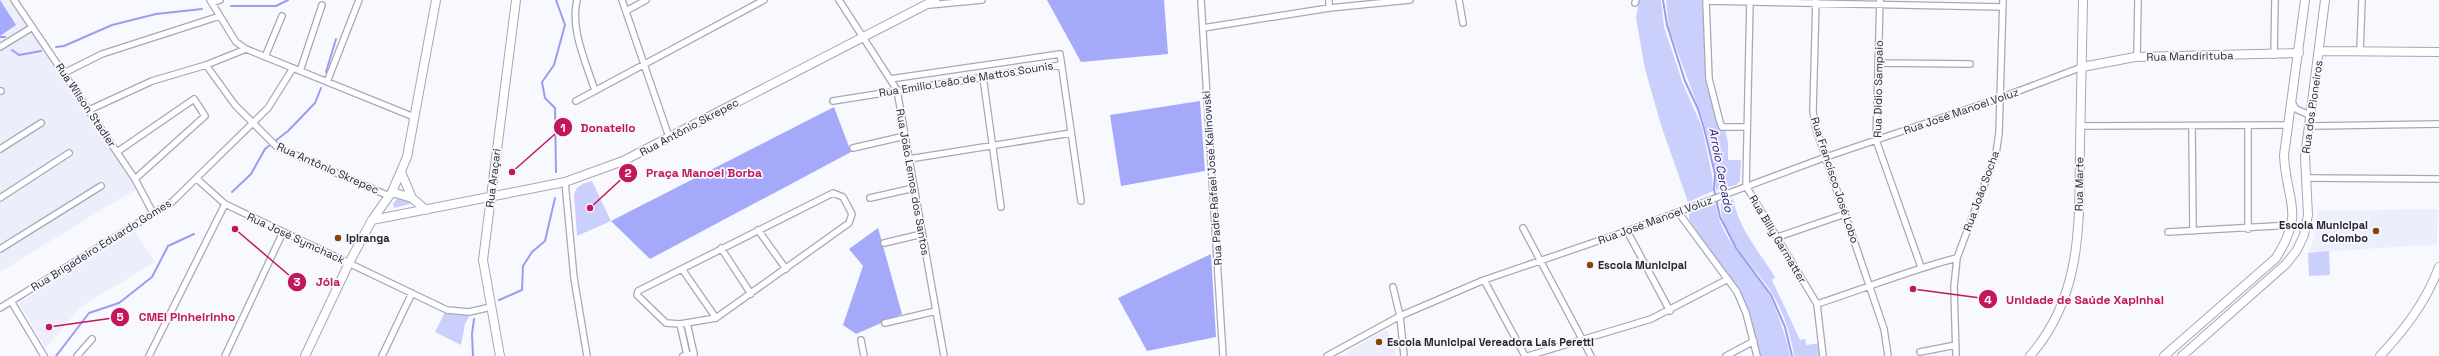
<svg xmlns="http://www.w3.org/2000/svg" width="2439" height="356" font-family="'Space Grotesk',sans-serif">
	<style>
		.built { fill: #eceefc }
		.green { fill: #cbcffc }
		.forest { fill: #a5a9fa }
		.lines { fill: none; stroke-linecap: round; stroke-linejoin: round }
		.stream { stroke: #9a9ded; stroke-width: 2 }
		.street-casing { stroke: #a6a8b7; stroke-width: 8 }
		.secondary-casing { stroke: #a6a8b7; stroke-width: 10 }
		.street { stroke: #fff; stroke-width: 5.5 }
		.secondary { stroke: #fff; stroke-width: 8 }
		.poi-dot { fill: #844509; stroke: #f8f8ff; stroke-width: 1.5 }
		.labels { text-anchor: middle; stroke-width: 3.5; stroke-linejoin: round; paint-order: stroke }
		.street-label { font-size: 11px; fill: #27272d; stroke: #f8f8ff }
		.poi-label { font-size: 11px; font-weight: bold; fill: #27272d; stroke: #f8f8ff; text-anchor: start }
		.water-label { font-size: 12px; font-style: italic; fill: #281773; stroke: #f8f8ff }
		.leader { fill: none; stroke: #c2185b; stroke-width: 1.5 }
		.callout-dot { fill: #c2185b; stroke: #f8f8ff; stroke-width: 1.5 }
		.mark-label { font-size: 12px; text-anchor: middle; font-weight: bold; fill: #fff }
		.callout-label { font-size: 12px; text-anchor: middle; font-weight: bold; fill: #c2185b; stroke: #f8f8ff; stroke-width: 3.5; stroke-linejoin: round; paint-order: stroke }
	</style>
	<rect width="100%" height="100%" fill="#f8f8ff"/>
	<path class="built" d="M0,0H14L140,188L119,199L0,272Z
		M2438,209L2437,244L2308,253L2314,239L2318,211Z
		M135,231L155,262L80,307L46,348L19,303Z
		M1387,329L1396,356H1341Z"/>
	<path class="green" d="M1639,0H1661L1664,27L1683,84L1702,127L1712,175L1713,191L1688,202L1661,125L1645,69L1636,18Z
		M1666,0H1704L1706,43L1719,129H1725L1728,143V160H1741L1740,181L1736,185L1716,190L1713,157L1703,120L1669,29Z
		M592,181L611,221L577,236L574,195C576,185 583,184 592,181Z
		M398,197L410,201V204L394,208L393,204Z
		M1733,199C1739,229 1758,250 1775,277L1772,280L1800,340L1805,339L1806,345L1820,343V356H1794C1791,335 1784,314 1773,295C1758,269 1717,235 1721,203Z
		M1716,204C1720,244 1755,264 1771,298C1779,317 1786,336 1790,356H1760L1753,325L1741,293L1689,220V214L1693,211Z
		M2329,251L2330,275L2309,276L2308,253Z
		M445,312L470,315L465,324L461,345L435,332Z"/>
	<path class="forest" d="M0,0L16,25L0,36Z
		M1047,0H1164L1168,54L1081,62Z
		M1200,101L1205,171L1121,186L1110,115Z
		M834,107L851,152L650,259L611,221Z
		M878,228L902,314L856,334L843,325L863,266L849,249Z
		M1211,254L1216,337L1147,351L1118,298Z"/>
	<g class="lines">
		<path class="stream" d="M1663,0L1667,25L1685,81L1698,109L1704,128L1715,174L1714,189L1720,217L1736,248L1771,295L1785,327L1792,356
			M231,6H276L288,0
			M0,37H5
			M56,47L64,46L112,25L156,14L202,9
			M12,50L19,55L41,51
			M326,72L336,39
			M556,172L555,108L545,98L542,82L554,65L565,25L556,0
			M232,192L251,174L265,149L288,131L315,103L321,88
			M499,300L522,290L523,266L532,252L545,241L555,198
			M56,356L89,313L119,303L152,277L168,246L194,234
			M473,356L472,334L474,319"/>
		<g class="street-casing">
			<path id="street" d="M14,0L135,179L153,213
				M210,0L236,42L246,49L414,117
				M577,0C570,30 586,62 595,91
				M622,0L669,137
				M839,0L897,90L944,356
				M1201,0L1223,356
				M1459,0L1463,23
				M1750,0L1746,186L1817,304L1823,356
				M1816,0L1813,111L1815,126L1884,329L1888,356
				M1880,0L1876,140L1921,267
				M212,3L220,0
				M1635,3L1636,0
				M929,5L982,0
				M1329,8V0
				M626,11L646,0
				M1203,28L1329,8L1410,0
				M0,47L31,28
				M2360,51L2362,0
				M2274,55L2275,0
				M265,57L282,16
				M2137,57L2138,0
				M1878,63L1970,64
				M206,65L235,105L277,147L389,196
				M300,71L322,5
				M64,73L102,54L220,16
				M983,77L1001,207
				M890,79L1060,54L1081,201
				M327,82L359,0
				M0,91H1
				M576,101L764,0
				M833,101L1061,65
				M2292,102L2296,109L2307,114L2312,110
				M89,110L152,81L206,65L246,49
				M2080,126L2288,125
				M2192,126L2193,231
				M2311,126L2439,124
				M1747,127H1722L1720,122L1709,79L1706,1L2003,7
				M853,148L905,136
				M0,149L41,123
				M117,152L194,99L205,116L135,179
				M909,159L1071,133
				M2306,178L2439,179
				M197,179L225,204L447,310L469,312L491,307
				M565,182L574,278L587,356
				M833,193L843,197L852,214L849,223L716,318L680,324L666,323L637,295L638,291Z
				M0,198L69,153
				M870,198L914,188
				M1678,212L1737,292L1746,313L1757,356
				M1523,228L1591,356
				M2248,229V126
				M758,230L786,269
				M1627,231L1670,311
				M2168,232L2292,225
				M1778,237L1845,214
				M884,243L922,234
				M721,248L751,294
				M0,249L101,186
				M682,269L716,318
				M1484,280L1525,356
				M1393,287L1400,316L1404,356
				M11,301L44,356
				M1817,304C1864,289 1909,270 1957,258
				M0,308L172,202L268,108L293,68
				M885,323L936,311
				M680,324L687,355
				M861,340L864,356
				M1920,352L1956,345
				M77,356L92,339
				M149,356L225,204
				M225,356L283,232
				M382,356L412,293
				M683,356L694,354L687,323
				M1327,356L1400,316L1484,280L1627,231L1826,157L2000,98L2082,67
				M1528,356L1651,319L1728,279
				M1726,356L1754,341
				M1956,356L1954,287L1957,258L1996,154L1999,133L2003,0"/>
		</g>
		<g class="secondary-casing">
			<path id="secondary" d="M2320,51L2439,52
				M2082,67L2135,57L2299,53
				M401,172L412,198
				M392,192L412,198L426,210
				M372,220L565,182L623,161L935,0
				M305,356L349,263L372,220L392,192L407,157L436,0
				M500,356L483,260L516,0
				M2030,356C2084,294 2079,220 2080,143C2081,95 2082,48 2083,0
				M2164,356L2276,258C2306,210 2286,203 2284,155L2305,0
				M2182,356L2286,264L2297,250L2304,235L2308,215L2305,157L2325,0
				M2380,356C2405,329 2426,302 2439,267"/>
		</g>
		<use href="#street" class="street"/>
		<use href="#secondary" class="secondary"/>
	</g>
	<g class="poi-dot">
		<circle cx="2376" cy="231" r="4"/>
		<circle cx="338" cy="238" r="4"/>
		<circle cx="1590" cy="265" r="4"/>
		<circle cx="1379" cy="342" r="4"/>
	</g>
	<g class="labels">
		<g class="street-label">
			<text transform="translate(2190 56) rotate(-1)" y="4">Rua Mandirituba</text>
			<text transform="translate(966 79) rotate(-9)" y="4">Rua Emilio Leão de Mattos Sounis</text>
			<text transform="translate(1878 89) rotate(-89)" y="4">Rua Didio Sampaio</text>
			<text transform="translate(86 105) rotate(56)" y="4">Rua Wilson Stadler</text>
			<text transform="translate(2312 107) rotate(-82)" y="4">Rua dos Pioneiros</text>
			<text transform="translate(1961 111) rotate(-19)" y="4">Rua José Manoel Voluz</text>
			<text transform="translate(689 127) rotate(-28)" y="4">Rua Antônio Skrepec</text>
			<text transform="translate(328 168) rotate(24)" y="4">Rua Antônio Skrepec</text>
			<text transform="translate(493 178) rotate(-83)" y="4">Rua Araçari</text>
			<text transform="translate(1212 178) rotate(-94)" y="4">Rua Padre Rafael José Kalinowski</text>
			<text transform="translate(1835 180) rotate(72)" y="4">Rua Francisco José Lobo</text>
			<text transform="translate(913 182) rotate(80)" y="4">Rua João Lemos dos Santos</text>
			<text transform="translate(2079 184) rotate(-89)" y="4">Rua Marte</text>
			<text transform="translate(1981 191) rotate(-70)" y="4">Rua João Socha</text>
			<text transform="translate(1655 220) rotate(-20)" y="4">Rua José Manoel Voluz</text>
			<text transform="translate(296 238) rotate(25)" y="4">Rua José Symchack</text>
			<text transform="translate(1778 239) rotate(59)" y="4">Rua Billy Garmatter</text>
			<text transform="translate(101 245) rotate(-32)" y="4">Rua Brigadeiro Eduardo Gomes</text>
		</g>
		<g class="poi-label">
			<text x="2368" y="229" text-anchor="end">Escola Municipal<tspan x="2368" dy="13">Colombo</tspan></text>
			<text x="346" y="242">Ipiranga</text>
			<text x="1598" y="269">Escola Municipal</text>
			<text x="1387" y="346">Escola Municipal Vereadora Laís Peretti</text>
		</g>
		<g class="water-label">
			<text transform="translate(1721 170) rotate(79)" y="4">Arroio Cercado</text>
		</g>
	</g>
	<path class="leader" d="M512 172L563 127M590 208L628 173M235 229L297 282M1913 289L1988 299M49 327L120 317"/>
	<g class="callout-dot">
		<circle cx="512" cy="172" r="4"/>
		<circle cx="590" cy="208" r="4"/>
		<circle cx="235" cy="229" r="4"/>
		<circle cx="1913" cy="289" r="4"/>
		<circle cx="49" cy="327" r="4"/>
		<circle cx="563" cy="127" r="10"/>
		<circle cx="628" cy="173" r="10"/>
		<circle cx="297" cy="282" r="10"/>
		<circle cx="1988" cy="299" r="10"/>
		<circle cx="120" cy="317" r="10"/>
	</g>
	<g class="mark-label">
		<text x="563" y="132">1</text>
		<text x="628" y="177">2</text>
		<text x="297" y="286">3</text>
		<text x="1988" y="304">4</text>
		<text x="120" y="321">5</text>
	</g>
	<g class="callout-label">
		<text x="608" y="132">Donatello</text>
		<text x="704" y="177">Praça Manoel Borba</text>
		<text x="328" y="286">Jóia</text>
		<text x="2085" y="304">Unidade de Saúde Xapinhal</text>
		<text x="187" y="321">CMEI Pinheirinho</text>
	</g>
</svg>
